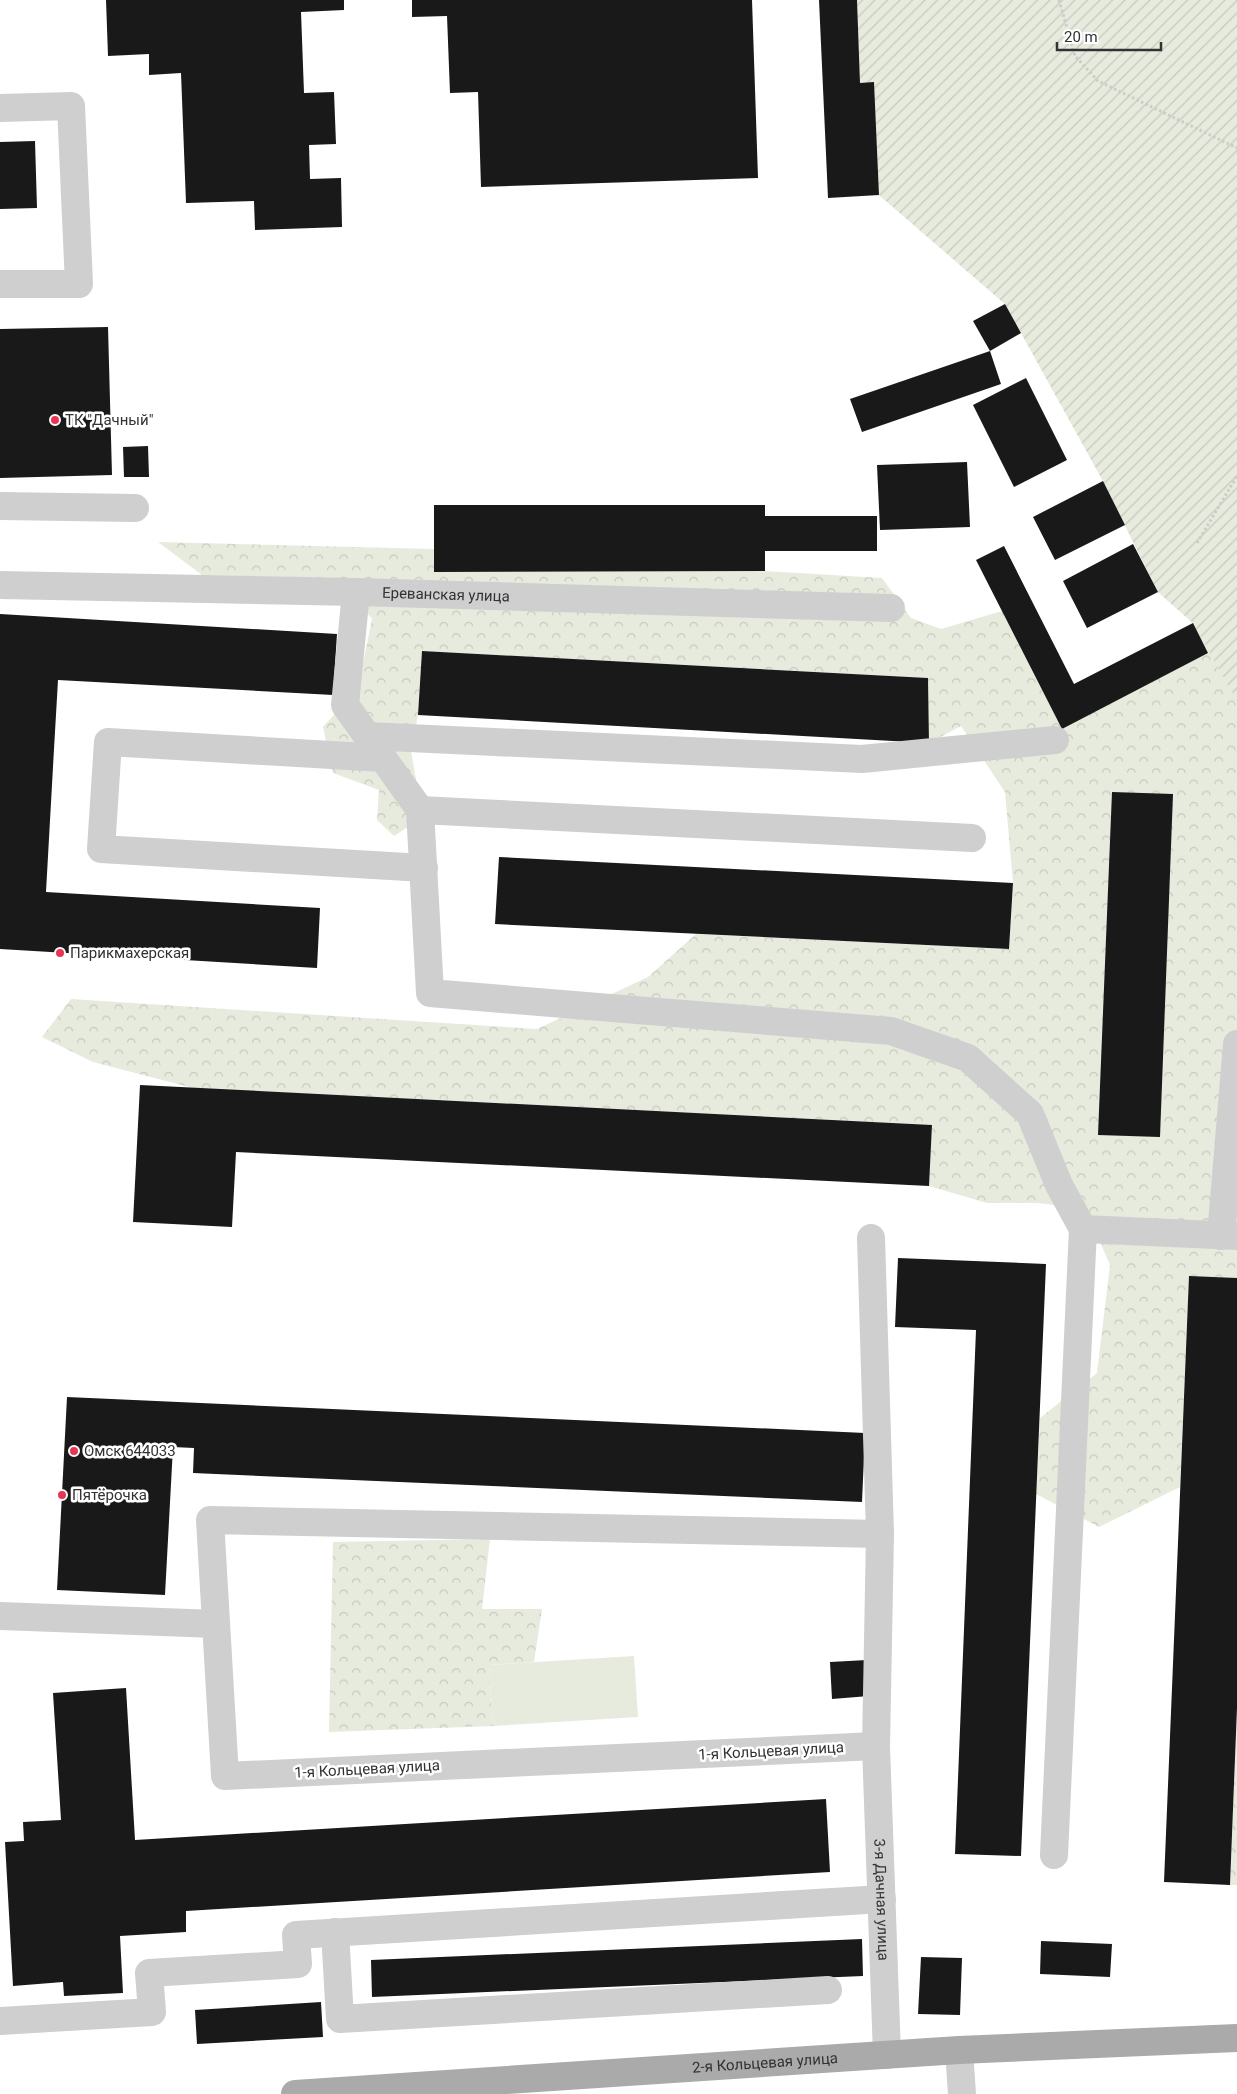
<svg xmlns="http://www.w3.org/2000/svg" width="1237" height="2094" font-family="Roboto,sans-serif">
	<style>
		.forest { fill: url(#forest-crowns) }
		.garden { fill: url(#garden-furrows) }
		.pitch { fill: #e6ebdd }
		.building { fill: #191919 }
		.lines { fill: none; stroke-linecap: round; stroke-linejoin: round }
		.path { stroke: #ccc; stroke-width: 3; stroke-dasharray: 2.5 2.5; stroke-linecap: butt }
		.minor { stroke: #cfcfcf; stroke-width: 28 }
		.major { stroke: #aaa; stroke-width: 28 }
		.poi-dot { fill: #e83553; stroke: #fff; stroke-width: 2 }
		.labels { text-anchor: middle; stroke-width: 5; stroke-linejoin: round; paint-order: stroke }
		.poi-label { font-size: 15px; fill: #323232; stroke: #fff; text-anchor: start }
		.street-label { font-size: 15px; fill: #323232; stroke: #fff }
	</style>
	<defs>
		<pattern id="forest-crowns" width="20" height="18" patternUnits="userSpaceOnUse" patternTransform="scale(1.25)"><rect width="20" height="18" fill="#e6ebdd"/><path d="M2 6a3 3 0 1 1 6 0M12 15a3 3 0 1 1 6 0" fill="none" stroke="#c6cabe"/></pattern>
		<pattern id="garden-furrows" width="10" height="10" patternUnits="userSpaceOnUse" patternTransform="scale(1.25)"><rect width="10" height="10" fill="#e6ebdd"/><path d="M-1 1l2-2M0 10L10 0M9 11l2-2" fill="none" stroke="#c6cabe"/></pattern>
	</defs>
	<rect width="100%" height="100%" fill="#fff"/>
	<path class="forest" d="M1237,0V1278L1189,1277L1180,1487L1099,1527L1036,1494L1040,1418L1097,1373L1110,1265L1086,1209L1038,1203H987L929,1186L932,1125L193,1088L93,1062L42,1037L71,999L537,1029L648,977L696,934L1009,949L1013,883L1005,792L961,726L929,743L928,678L422,651L418,715L411,751L419,797L417,821L394,836L377,820L379,790L333,773L323,727L358,688L372,619L338,578L202,575L158,542L434,549V572L765,571L882,578L911,618L941,629L1002,611L1062,728L1208,653L1193,623L1158,592L1103,481L1005,304L879,195L874,83H860Z
		M490,1539L482,1609H542L534,1662L489,1665L493,1726L329,1732L333,1542Z
		M1237,1714V1885H1230Z"/>
	<path class="garden" d="M857,0H1237V701L1193,623L1158,592L1103,481L1005,304L879,195L874,83H860Z"/>
	<path class="pitch" d="M634,1656L638,1717L493,1726L489,1665Z"/>
	<path class="building" d="M106,0H344V10L301,12L304,93L334,92L336,144L309,145L310,179L341,178L342,227L255,230L254,201L186,203L181,73L149,75V54L108,56Z
		M412,0H752L758,178L481,187L478,92L450,93L447,16L412,17Z
		M819,0H857L860,83L874,82L879,195L828,198Z
		M35,141L37,208L0,209V142Z
		M1005,304L1021,333L990,351L973,321Z
		M108,327L112,475L0,478V329Z
		M990,351L1001,384L862,432L850,399Z
		M1026,378L1067,460L1014,487L973,405Z
		M148,446L149,477H124L123,447Z
		M967,462L970,527L880,530L877,465Z
		M1103,481L1125,525L1055,560L1033,517Z
		M434,505H765V516H877V551H765V571L434,572Z
		M1133,544L1158,592L1087,628L1063,581Z
		M1004,546L1074,684L1193,623L1208,653L1062,729L976,560Z
		M0,614L337,634L333,695L58,680L54,749L46,892L320,908L317,968L0,949Z
		M422,651L928,678L929,743L418,715Z
		M1112,792L1173,794L1160,1137L1098,1135Z
		M499,857L1013,883L1009,949L495,924Z
		M140,1085L932,1125L929,1186L236,1152L232,1227L133,1222Z
		M898,1258L1046,1264L1021,1856L955,1854L976,1330L895,1327Z
		M1189,1276L1237,1278V1708L1230,1885L1164,1882Z
		M67,1397L865,1433L862,1502L193,1473L194,1448L173,1447L165,1595L57,1590Z
		M867,1660L869,1696L832,1699L830,1662Z
		M126,1688L135,1840L826,1799L830,1872L186,1911V1932L120,1936L123,1993L64,1996L63,1982L13,1986L5,1842L24,1841L23,1822L61,1820L53,1693Z
		M862,1939L863,1976L372,1997L371,1960Z
		M1041,1941L1112,1944L1110,1977L1040,1974Z
		M921,1957L962,1958L960,2015L918,2014Z
		M321,2002L323,2037L197,2044L195,2010Z"/>
	<g class="lines">
		<path class="path" d="M1059,0L1075,56L1098,81L1237,148
			M1197,543L1237,476"/>
		<g class="minor">
			<path d="M0,108L71,106L79,284H0"/>
			<path d="M0,506L135,508"/>
			<path id="s1" d="M0,585L356,592L891,608"/>
			<path d="M356,592L345,705L420,810L430,993L891,1031L968,1058L1030,1114L1059,1185L1083,1229L1054,1855"/>
			<path d="M367,736L862,759L1055,740"/>
			<path d="M383,758L108,742L101,849L424,868"/>
			<path d="M420,810L972,838"/>
			<path d="M1083,1229L1237,1236"/>
			<path d="M1221,1236L1237,1044"/>
			<path id="s2" d="M871,1238L880,1534L876,1746L887,2055"/>
			<path d="M0,1616L216,1624"/>
			<path d="M876,1746L225,1776L210,1520L880,1534"/>
			<path d="M335,1932L340,2019L828,1990"/>
			<path d="M0,2021L152,2012L149,1973L298,1964L296,1935L882,1899"/>
			<path d="M959,2050L962,2094"/>
		</g>
		<path class="major" id="s3" d="M295,2094L959,2050L1237,2038"/>
	</g>
	<g class="poi-dot">
		<circle cx="55" cy="420" r="5"/>
		<circle cx="60" cy="953" r="5"/>
		<circle cx="74" cy="1451" r="5"/>
		<circle cx="62" cy="1495" r="5"/>
	</g>
	<g class="labels">
		<g class="poi-label">
			<text x="65" y="425">ТК "Дачный"</text>
			<text x="70" y="958">Парикмахерская</text>
			<text x="84" y="1456">Омск 644033</text>
			<text x="72" y="1500">Пятёрочка</text>
		</g>
		<g class="street-label">
			<text dy="5" stroke="none"><textPath href="#s1" startOffset="446">Ереванская улица</textPath></text>
			<text transform="translate(771 1751) rotate(-3)" y="5">1-я Кольцевая улица</text>
			<text transform="translate(367 1769) rotate(-3)" y="5">1-я Кольцевая улица</text>
			<text dy="5" stroke="none"><textPath href="#s2" startOffset="662">3-я Дачная улица</textPath></text>
			<text dy="5" stroke="none"><textPath href="#s3" startOffset="471">2-я Кольцевая улица</textPath></text>
		</g>
	</g>
	<path d="M1057 42v8h104v-8" fill="none" stroke="#323232" stroke-width="2.5"/>
	<text x="1064" y="42" font-size="15" fill="#323232" stroke="#ffffff" stroke-width="4" paint-order="stroke">20 m</text>
</svg>
